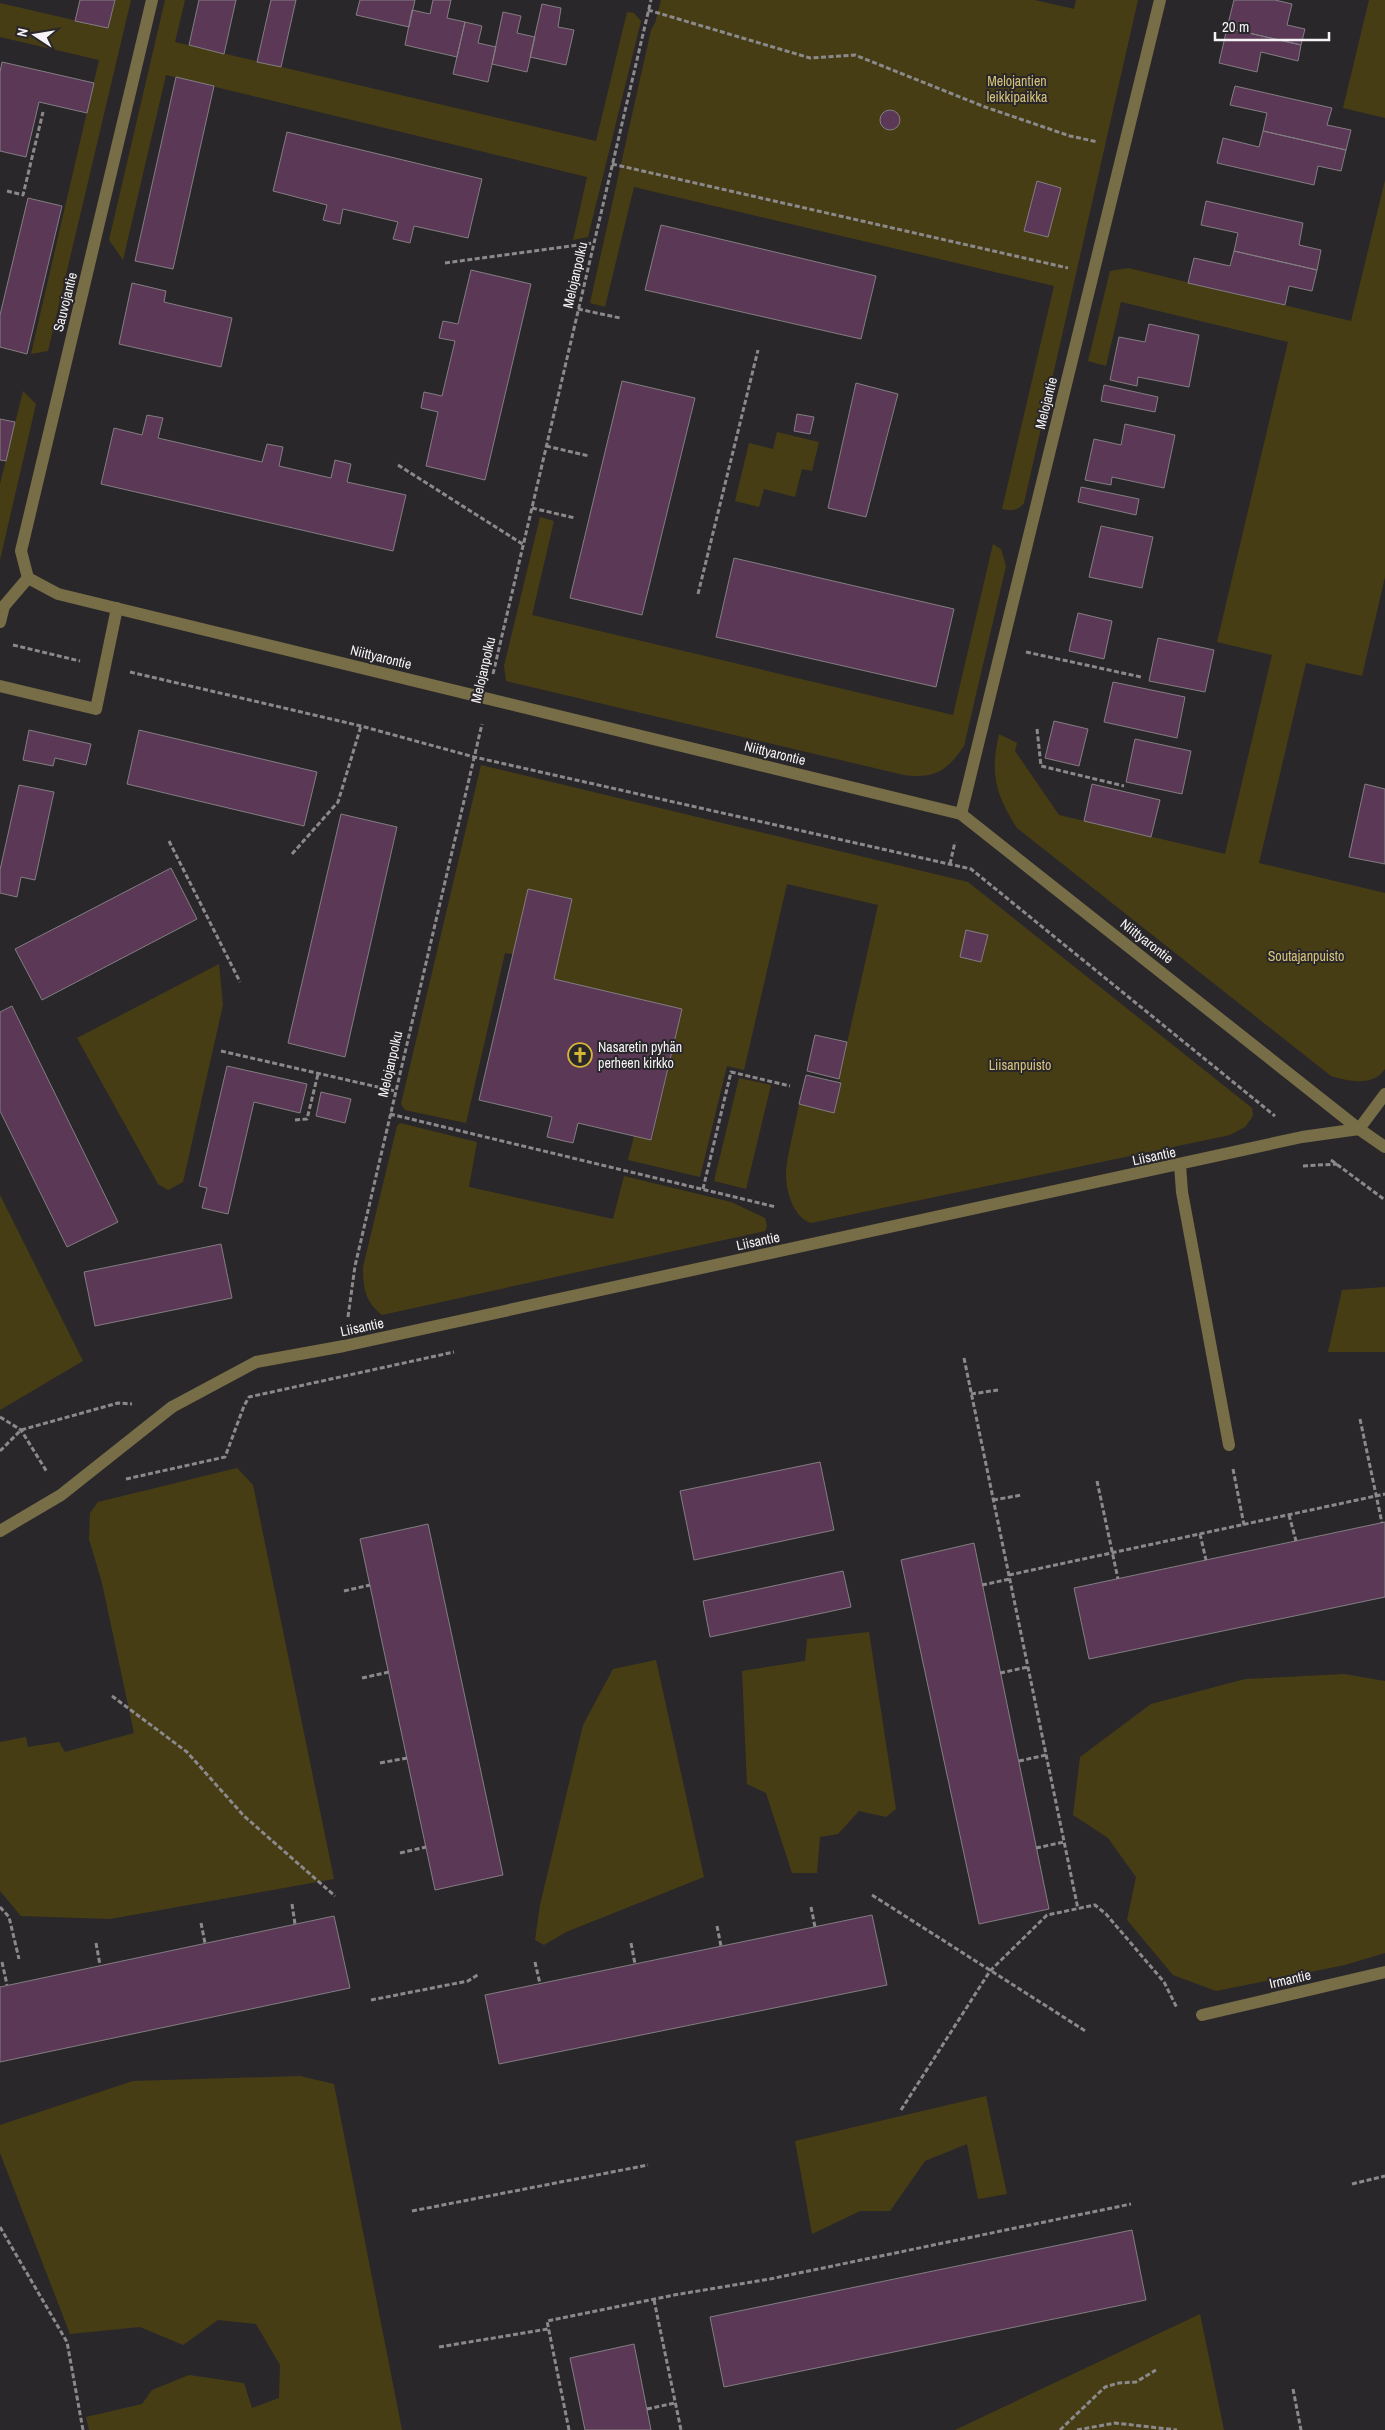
<svg xmlns="http://www.w3.org/2000/svg" width="1385" height="2430" font-family="'Archivo Narrow',sans-serif">
	<style>
		.green { fill: #473d15 }
		.building { fill: #5b3956; stroke: #827e82 }
		.lines { fill: none; stroke-linecap: round; stroke-linejoin: round }
		.path { stroke: #8c898c; stroke-width: 3; stroke-dasharray: 5 2.5; stroke-linecap: butt }
		.lane { stroke: #776d47; stroke-width: 12 }
		.street { stroke: #776d47; stroke-width: 12 }
		.labels { text-anchor: middle; stroke-width: 4; stroke-linejoin: round; paint-order: stroke }
		.park-label { font-size: 14px; fill: #d6c37a; stroke: #2a272a }
		.street-label { font-size: 14px; fill: #f5f3f5; stroke: #2a272a }
		.poi-label { font-size: 14px; fill: #f5f3f5; stroke: #2a272a; text-anchor: start }
	</style>
	<rect width="100%" height="100%" fill="#2a272a"/>
	<path class="green" d="M115,0H131L48,351L31,354L99,60L0,37V3L108,28Z
		M165,0H185L175,42L596,141L627,12L634,13L641,21L588,237L573,240L587,177L166,75L123,260L109,240Z
		M661,0H1035L1074,9L1076,0H1138L1024,503C1017,511 1012,511 1002,509L1054,286L634,187L605,307L590,303L651,30L655,23Z
		M1369,0H1385V118L1343,108Z
		M1385,180V577L1362,676L1306,663L1259,863L1385,893V1069C1373,1087 1348,1081 1331,1076L1017,828C995,794 990,773 999,734L1017,743L1015,751L1059,815L1225,854L1272,655L1217,642L1288,342L1121,302L1106,366L1088,361L1110,271L1128,268L1351,321Z
		M23,391L36,404L0,560V484Z
		M777,432L819,442L812,471L802,469L795,497L764,489L759,507L735,501L749,443L773,449Z
		M540,517L554,521L532,615L953,715L993,544L1001,549L1006,566L964,746C947,771 935,779 904,775L506,681L504,666Z
		M481,765L968,882L1252,1108L1253,1116L1245,1127L1230,1135L811,1223C794,1218 786,1192 786,1175C786,1158 796,1123 799,1104L834,1112L841,1083L839,1079L878,905L787,884L744,1070L727,1066L700,1177L628,1160L634,1136L652,1140L682,1009L554,979L572,900L528,889L513,954L505,953L466,1123L405,1110L401,1104Z
		M219,964L223,1005L183,1182L168,1190L158,1184L77,1038Z
		M739,1078L771,1085L746,1189L714,1181Z
		M400,1123L477,1142L469,1187L613,1219L624,1176L731,1202L765,1218L767,1226L765,1231L382,1315C365,1302 363,1287 363,1267L397,1126Z
		M0,1195L83,1361L0,1410Z
		M1385,1287V1352H1328L1342,1290Z
		M237,1468L253,1485L334,1879L110,1919L21,1916L0,1891V1742L26,1737L28,1747L59,1742L65,1752L134,1733L102,1583L89,1539L90,1513L98,1502Z
		M869,1632L896,1809L886,1817L859,1811L838,1834L820,1837L817,1873H792L766,1793L747,1784L742,1671L805,1661L807,1639Z
		M656,1660L704,1877L566,1932L544,1945L535,1940L540,1905L583,1725L613,1669Z
		M1344,1674L1385,1681V1953L1345,1965L1216,1991L1173,1975L1127,1920L1136,1877L1108,1838L1073,1815L1080,1757L1151,1704L1245,1679Z
		M300,2076L334,2084L402,2430H89L86,2417L142,2404L152,2390L189,2375L244,2383L252,2408L279,2398L280,2365L256,2324L218,2320L183,2345L140,2327L70,2334L0,2153V2125L133,2081Z
		M986,2096L1007,2194L978,2199L967,2144L925,2161L890,2211H860L812,2234L795,2141Z
		M1200,2314L1224,2430H955Z"/>
	<path class="building" d="M80,0H115L108,28L75,21Z
		M199,0H236L224,54L189,45Z
		M271,0H296L281,67L257,62Z
		M360,0H415L409,27L356,15Z
		M433,0H451L447,18L465,22L457,57L405,45L412,10L430,14Z
		M1234,0H1275L1292,4L1287,25L1305,29L1301,45L1227,28Z
		M542,4L561,8L558,27L574,30L566,65L530,57Z
		M503,12L521,16L517,33L535,37L527,72L492,64Z
		M465,22L482,26L478,43L496,47L488,82L453,74Z
		M1227,28L1301,45L1298,61L1261,52L1257,72L1219,63Z
		M2,62L94,83L87,113L39,102L26,157L0,151V72Z
		M176,77L214,86L173,269L135,261Z
		M1235,86L1332,108L1327,125L1351,130L1346,150L1263,131L1267,113L1230,105Z
		M880 120a10 10 0 1 1 20 0a10 10 0 1 1-20 0Z
		M1263,131L1346,150L1341,171L1318,166L1314,185L1217,163L1223,138L1259,147Z
		M287,132L482,179L468,238L414,226L410,243L393,239L398,222L343,209L340,224L323,220L327,205L273,191Z
		M1037,181L1061,188L1048,237L1024,231Z
		M28,198L62,206L27,354L0,347V315Z
		M1206,201L1303,223L1299,245L1321,250L1317,270L1234,251L1238,233L1201,225Z
		M661,225L876,276L861,339L645,290Z
		M1234,251L1317,270L1312,291L1289,286L1285,305L1188,283L1194,258L1230,266Z
		M471,270L531,284L485,480L426,466L438,412L421,408L424,392L442,396L455,341L439,338L443,321L458,324Z
		M132,283L166,291L164,302L232,318L221,367L119,344Z
		M1149,324L1199,335L1189,387L1138,377L1137,386L1110,380L1119,337L1145,342Z
		M622,381L695,398L642,615L570,598Z
		M856,383L898,394L866,517L828,508Z
		M1104,385L1158,397L1155,412L1101,401Z
		M797,414L814,417L810,434L794,431Z
		M147,415L163,418L158,438L262,462L267,444L283,447L279,466L331,478L335,460L351,464L347,482L406,495L393,551L101,484L114,428L142,435Z
		M0,419L15,422L6,461L0,460Z
		M1125,424L1175,435L1164,488L1112,477L1111,485L1085,480L1094,439L1121,445Z
		M1081,487L1139,499L1136,515L1078,502Z
		M1101,526L1153,537L1142,588L1089,577Z
		M734,558L954,609L936,687L716,637Z
		M1078,613L1112,621L1104,659L1069,651Z
		M1158,638L1214,650L1205,692L1149,681Z
		M1113,682L1185,697L1177,738L1104,722Z
		M1054,721L1088,729L1079,766L1045,758Z
		M29,730L91,744L86,765L55,758L53,766L23,760Z
		M139,730L317,772L304,826L127,784Z
		M1135,739L1191,751L1182,794L1126,782Z
		M1092,784L1160,800L1151,837L1084,821Z
		M1365,784L1385,789V864L1349,857Z
		M19,785L54,792L35,880L21,877L17,897L0,893V870Z
		M341,814L397,827L345,1057L288,1043Z
		M171,868L197,919L42,1000L15,949Z
		M528,889L572,899L554,979L682,1009L651,1140L578,1123L573,1143L547,1137L552,1117L479,1100Z
		M966,930L988,935L981,962L960,957Z
		M12,1006L118,1222L67,1247L0,1111V1012Z
		M815,1035L847,1042L839,1079L807,1071Z
		M227,1066L307,1084L300,1113L254,1102L228,1214L202,1208L207,1188L199,1186Z
		M806,1075L841,1083L834,1113L799,1104Z
		M321,1092L351,1099L345,1123L316,1116Z
		M221,1244L232,1298L95,1326L84,1272Z
		M820,1462L834,1530L694,1560L680,1491Z
		M1385,1522V1597L1089,1659L1074,1588Z
		M428,1524L503,1875L435,1890L360,1539Z
		M974,1543L1049,1909L979,1924L901,1560Z
		M843,1571L851,1607L710,1637L703,1601Z
		M872,1915L887,1985L499,2064L485,1995Z
		M334,1916L350,1988L0,2062V1987Z
		M1132,2230L1146,2300L724,2387L710,2317Z
		M634,2344L651,2430H585L570,2358Z"/>
	<g class="lines">
		<path class="path" d="M648,10L810,58L855,55L985,107L1070,136L1098,142
			M612,164L1068,268
			M7,191L23,195L43,112
			M445,263L593,243
			M578,309L620,318
			M546,446L589,456
			M398,465L524,545
			M532,508L575,518
			M698,594L758,350
			M13,645L80,661
			M1026,652L1141,677
			M130,672L361,726L474,757L971,869L1275,1116
			M493,674L651,0
			M1037,729L1041,766L1124,786
			M169,841L240,982
			M292,854L338,802L361,726
			M950,864L955,842
			M221,1051L395,1091
			M390,1114L776,1207
			M295,1120L307,1119L318,1074
			M1331,1160L1385,1200
			M1303,1166L1337,1164
			M703,1189L731,1072L790,1086
			M348,1317L355,1266L482,724
			M964,1358L1078,1909
			M971,1394L998,1390
			M0,1417L21,1430L47,1472
			M1360,1419L1382,1523
			M0,1451L21,1430L118,1403L132,1404
			M1233,1469L1244,1525
			M126,1479L225,1457L244,1406L249,1397L454,1352
			M1097,1481L1118,1579
			M993,1500L1022,1495
			M1289,1515L1296,1541
			M1200,1534L1206,1560
			M1009,1575L1385,1494
			M982,1585L1010,1579
			M344,1591L370,1585
			M1000,1673L1028,1667
			M362,1678L389,1672
			M112,1696L187,1752L244,1816L335,1896
			M1019,1761L1046,1755
			M380,1763L407,1758
			M1036,1848L1064,1842
			M400,1853L426,1847
			M872,1895L1087,2032
			M292,1904L295,1924
			M0,1907L9,1917L19,1959
			M811,1907L815,1927
			M201,1923L205,1943
			M717,1926L721,1946
			M96,1943L100,1965
			M631,1943L635,1964
			M2,1962L7,1985
			M535,1962L540,1984
			M371,2000L468,1981L479,1974
			M901,2110L990,1971L1047,1915L1095,1905L1106,1914L1164,1982L1177,2008
			M1352,2184L1385,2176
			M412,2211L648,2165
			M0,2227L67,2342L83,2430
			M654,2300L681,2430
			M439,2347L548,2329
			M1293,2389L1301,2430
			M647,2409L675,2403
			M569,2430L547,2321L674,2295L770,2279L1131,2204
			M1060,2430L1105,2387L1119,2383L1136,2382L1156,2370
			M1077,2430L1115,2423L1177,2430"/>
		<path class="lane" d="M0,622L4,606L28,578
			M0,686L96,709L117,608
			M1180,1165L1182,1192L1229,1445
			M0,1531L61,1495L172,1407"/>
		<path class="street" d="M152,0L21,551L28,578L58,594L961,814L1359,1129L1385,1147
			M961,814L1160,0
			M172,1407L256,1362L344,1346L1302,1137L1359,1129L1385,1094
			M1202,2015L1385,1972"/>
	</g>
	<defs>
		<g id="church-ring" transform="scale(1.25)"><circle r="9.5" fill="#2a272a" stroke="#d4b635" stroke-width="1.5"/><path d="M-1.2-6h2.4v3.5h3.3v2.4h-3.3V6h-2.4V-.1h-3.3v-2.4h3.3Z" fill="#d4b635"/></g>
	</defs>
	<g fill-rule="evenodd">
		<use href="#church-ring" x="580" y="1055"/>
	</g>
	<g class="labels">
		<g class="park-label">
			<text x="1017" y="86">Melojantien<tspan x="1017" dy="16">leikkipaikka</tspan></text>
			<text x="1306" y="961">Soutajanpuisto</text>
			<text x="1020" y="1070">Liisanpuisto</text>
		</g>
		<g class="street-label">
			<text transform="translate(575 275) rotate(-77)" y="5">Melojanpolku</text>
			<text transform="translate(65 302) rotate(-76)" y="5">Sauvojantie</text>
			<text transform="translate(1046 403) rotate(-76)" y="5">Melojantie</text>
			<text transform="translate(381 657) rotate(14)" y="5">Niittyarontie</text>
			<text transform="translate(483 670) rotate(-77)" y="5">Melojanpolku</text>
			<text transform="translate(775 753) rotate(14)" y="5">Niittyarontie</text>
			<text transform="translate(1147 941) rotate(38)" y="5">Niittyarontie</text>
			<text transform="translate(390 1064) rotate(-77)" y="5">Melojanpolku</text>
			<text transform="translate(1154 1156) rotate(-12)" y="5">Liisantie</text>
			<text transform="translate(758 1241) rotate(-12)" y="5">Liisantie</text>
			<text transform="translate(362 1327) rotate(-12)" y="5">Liisantie</text>
			<text transform="translate(1290 1979) rotate(-13)" y="5">Irmantie</text>
		</g>
		<g class="poi-label">
			<text x="598" y="1052">Nasaretin pyhän<tspan x="598" dy="16">perheen kirkko</tspan></text>
		</g>
	</g>
	<g transform="translate(35 35) rotate(282)" stroke="#2a272a" stroke-width="4" paint-order="stroke">
	<path d="M0-4L9 19L0 12L-9 19Z" fill="#f5f3f5"/>
	<text y="-8" font-size="14" font-weight="bold" text-anchor="middle" fill="#f5f3f5">N</text>
	</g>
	<path d="M1215 32v8h114v-8" fill="none" stroke="#f5f3f5" stroke-width="2.5"/>
	<text x="1222" y="32" font-size="15" fill="#f5f3f5" stroke="#2a272a" stroke-width="4" paint-order="stroke">20 m</text>
</svg>
